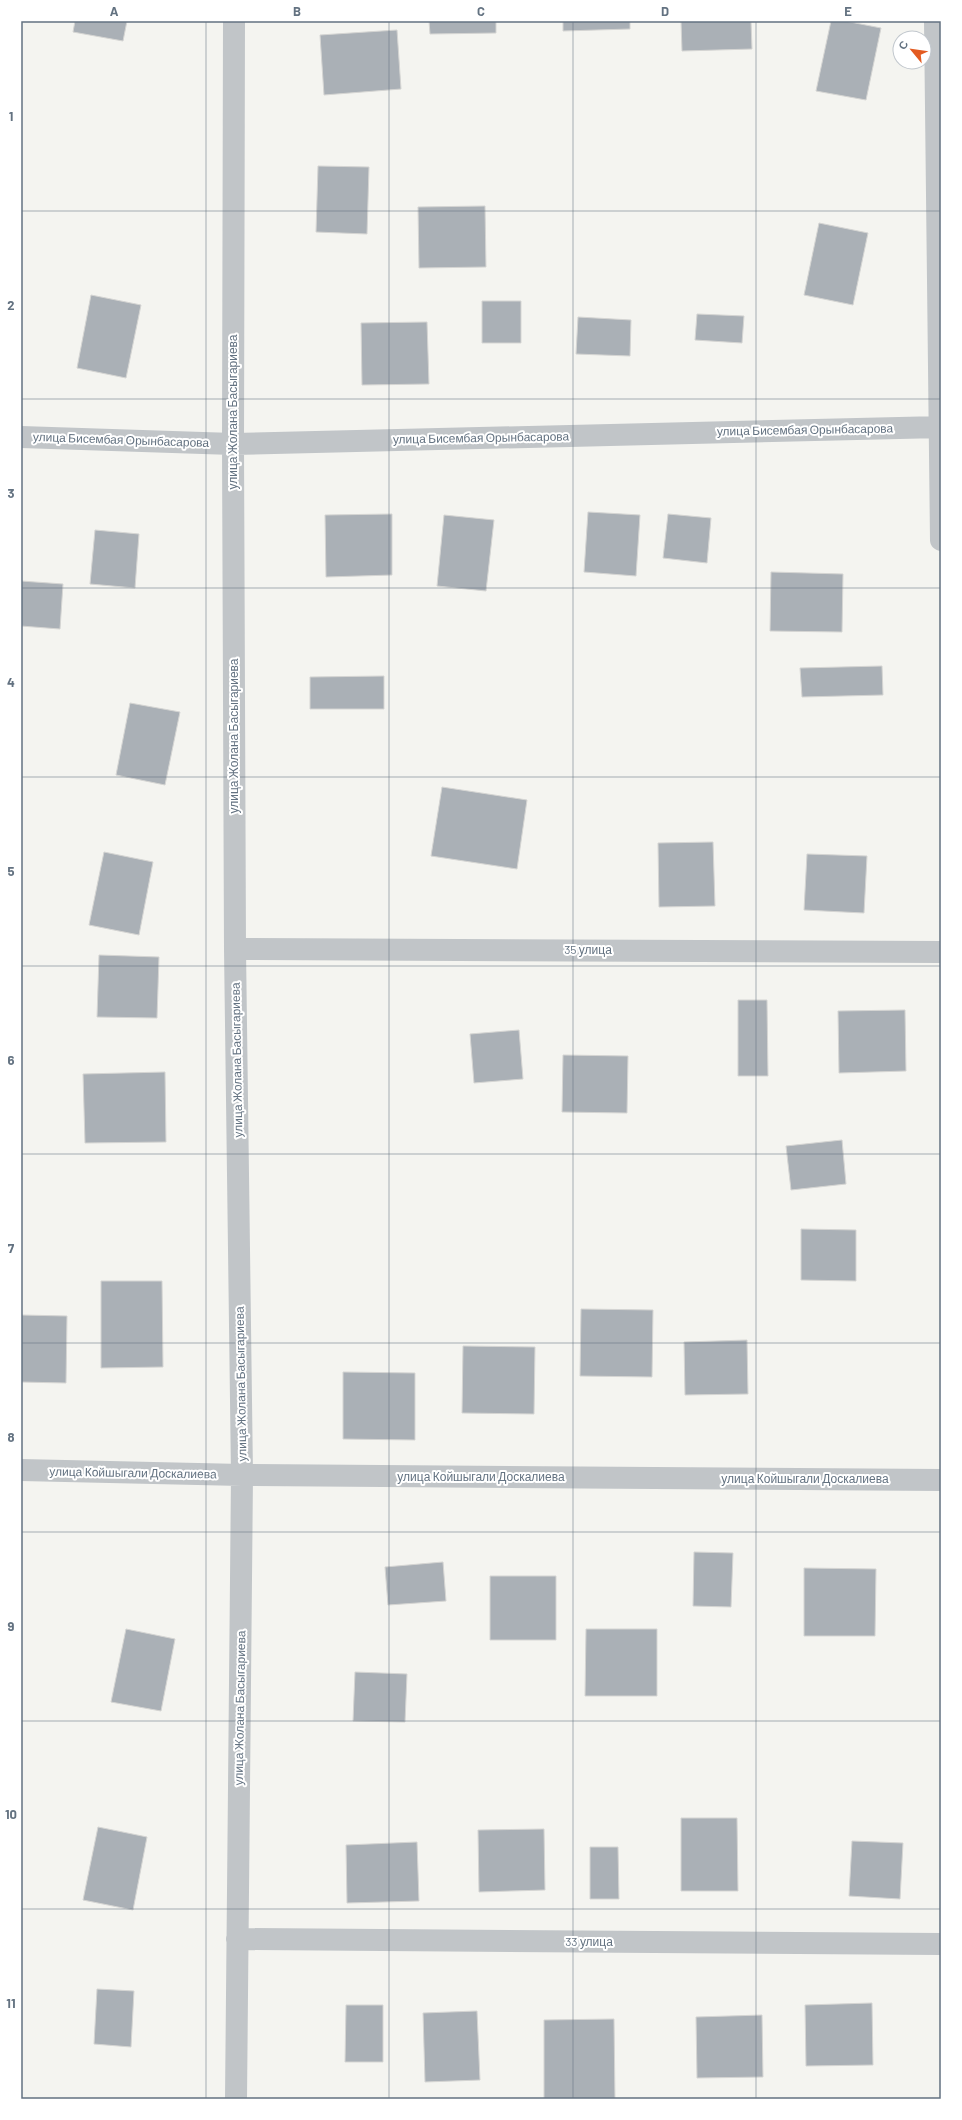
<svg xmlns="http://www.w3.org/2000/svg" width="962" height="2120" font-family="Barlow,sans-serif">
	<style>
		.building { fill: #aab0b6; stroke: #d5d5d3 }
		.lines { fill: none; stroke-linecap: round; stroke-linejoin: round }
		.minor { stroke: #c1c5c8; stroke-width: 22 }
		.grid { fill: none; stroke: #637281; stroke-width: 1; stroke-opacity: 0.55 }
		.labels { text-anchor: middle; stroke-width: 4; stroke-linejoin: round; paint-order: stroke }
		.street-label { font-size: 12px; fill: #637281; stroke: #fff }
		.neatline { fill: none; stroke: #637281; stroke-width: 1.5 }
		.grid-label { font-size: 13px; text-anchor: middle; font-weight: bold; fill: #637281 }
	</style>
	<rect width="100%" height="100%" fill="#f4f4f0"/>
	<path class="building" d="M75,21H127L123,41L73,32Z
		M429,21H496V33L430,34Z
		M563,21H630V29L563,31Z
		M681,21H751L752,49L682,51Z
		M831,21H845L881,28L866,100L816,91Z
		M397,30L401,89L324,95L320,35Z
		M318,166L369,167L367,234L316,232Z
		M485,206L486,267L419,268L418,207Z
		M819,223L868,233L853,305L804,295Z
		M91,295L141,305L126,378L77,368Z
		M482,301H521V343H482Z
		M697,314L744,316L742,343L695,340Z
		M578,317L631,320L630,356L576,354Z
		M427,322L429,384L362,385L361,323Z
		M588,512L640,515L636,576L584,572Z
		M392,514V575L326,577L325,515Z
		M668,514L711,518L707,563L663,558Z
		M444,515L494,520L486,591L437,586Z
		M95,530L139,534L135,588L90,584Z
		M771,572L843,574L842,632L770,631Z
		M21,581L63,584L60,629L21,626Z
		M882,666L883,695L802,697L800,668Z
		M384,676V709H310V677Z
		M130,703L180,712L165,785L116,775Z
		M442,787L527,800L517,869L431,856Z
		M713,842L715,906L659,907L658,843Z
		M104,852L153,862L139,935L89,925Z
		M807,854L867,856L864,913L804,910Z
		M99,955L159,957L157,1018L97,1017Z
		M738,1000H767L768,1076H738Z
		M905,1010L906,1071L839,1073L838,1011Z
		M519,1030L523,1079L474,1083L470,1034Z
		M563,1055L628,1056L627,1113L562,1112Z
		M165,1072L166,1142L85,1143L83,1074Z
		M842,1140L846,1184L791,1190L786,1146Z
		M801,1229L856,1230V1281L801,1280Z
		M101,1281H162L163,1367L101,1368Z
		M581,1309L653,1310L652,1377L580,1376Z
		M21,1315L67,1316L66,1383L21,1382Z
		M747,1340L748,1394L685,1395L684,1342Z
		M463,1346L535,1347L534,1414L462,1413Z
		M343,1372L415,1373V1440L343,1439Z
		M694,1552L733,1553L731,1607L693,1606Z
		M443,1562L446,1601L388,1605L385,1567Z
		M804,1568L876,1569L875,1636H804Z
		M490,1576H556V1640H490Z
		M126,1629L175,1639L161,1711L111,1702Z
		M586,1629H657V1696H585Z
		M355,1672L407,1674L405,1722L353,1721Z
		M681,1818H737L738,1891H681Z
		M98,1827L147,1837L133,1910L83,1900Z
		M544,1829L545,1890L479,1892L478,1830Z
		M852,1841L903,1843L900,1899L849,1896Z
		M417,1842L419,1901L347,1903L346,1845Z
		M590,1847H618L619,1899H590Z
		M97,1989L134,1991L131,2047L94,2044Z
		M872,2003L873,2065L806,2066L805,2005Z
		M346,2005H383V2062H345Z
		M477,2011L480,2080L425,2082L423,2013Z
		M762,2015L763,2077L697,2078L696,2017Z
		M614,2019L615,2099H544V2020Z"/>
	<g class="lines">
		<path class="minor" d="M234,21L233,444L235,949L242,1475L236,2099
			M935,21L941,540
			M21,437L233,444L941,427
			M235,949L941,952
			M21,1470L242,1475L941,1480
			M237,1939L941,1944"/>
	</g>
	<path class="grid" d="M206,21V2099M389,21V2099M573,21V2099M756,21V2099M21,211H941M21,399H941M21,588H941M21,777H941M21,966H941M21,1154H941M21,1343H941M21,1532H941M21,1721H941M21,1909H941"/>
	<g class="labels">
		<g class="street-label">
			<text transform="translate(233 412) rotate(-90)" y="4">улица Жолана Басыгариева</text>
			<text transform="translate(805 430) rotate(-1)" y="4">улица Бисембая Орынбасарова</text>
			<text transform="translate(481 438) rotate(-1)" y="4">улица Бисембая Орынбасарова</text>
			<text transform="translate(121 440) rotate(2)" y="4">улица Бисембая Орынбасарова</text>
			<text transform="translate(234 736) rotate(-90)" y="4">улица Жолана Басыгариева</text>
			<text x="588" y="954">35 улица</text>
			<text transform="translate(237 1060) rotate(-91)" y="4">улица Жолана Басыгариева</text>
			<text transform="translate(241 1384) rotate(-91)" y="4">улица Жолана Басыгариева</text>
			<text transform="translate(133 1473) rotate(1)" y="4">улица Койшыгали Доскалиева</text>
			<text x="481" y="1481">улица Койшыгали Доскалиева</text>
			<text x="805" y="1483">улица Койшыгали Доскалиева</text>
			<text transform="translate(240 1708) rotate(-89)" y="4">улица Жолана Басыгариева</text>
			<text x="589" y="1946">33 улица</text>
		</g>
	</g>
	<rect width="962" height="2120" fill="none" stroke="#ffffff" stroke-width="44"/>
	<g transform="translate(912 50) rotate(299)"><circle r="19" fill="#ffffff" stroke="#c1c7cd"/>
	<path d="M0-3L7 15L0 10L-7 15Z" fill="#e35b21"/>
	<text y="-6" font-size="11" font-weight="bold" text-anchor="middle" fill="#637281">С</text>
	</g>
	<rect x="22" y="22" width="918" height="2076" class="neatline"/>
	<g class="grid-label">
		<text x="114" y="16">A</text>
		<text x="297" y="16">B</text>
		<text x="481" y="16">C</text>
		<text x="665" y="16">D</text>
		<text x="848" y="16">E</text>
		<text x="11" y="121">1</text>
		<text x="11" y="310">2</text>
		<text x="11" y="498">3</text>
		<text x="11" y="687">4</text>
		<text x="11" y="876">5</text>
		<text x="11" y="1065">6</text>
		<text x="11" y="1253">7</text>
		<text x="11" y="1442">8</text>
		<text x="11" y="1631">9</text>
		<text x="11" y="1819">10</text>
		<text x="11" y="2008">11</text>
	</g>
</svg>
